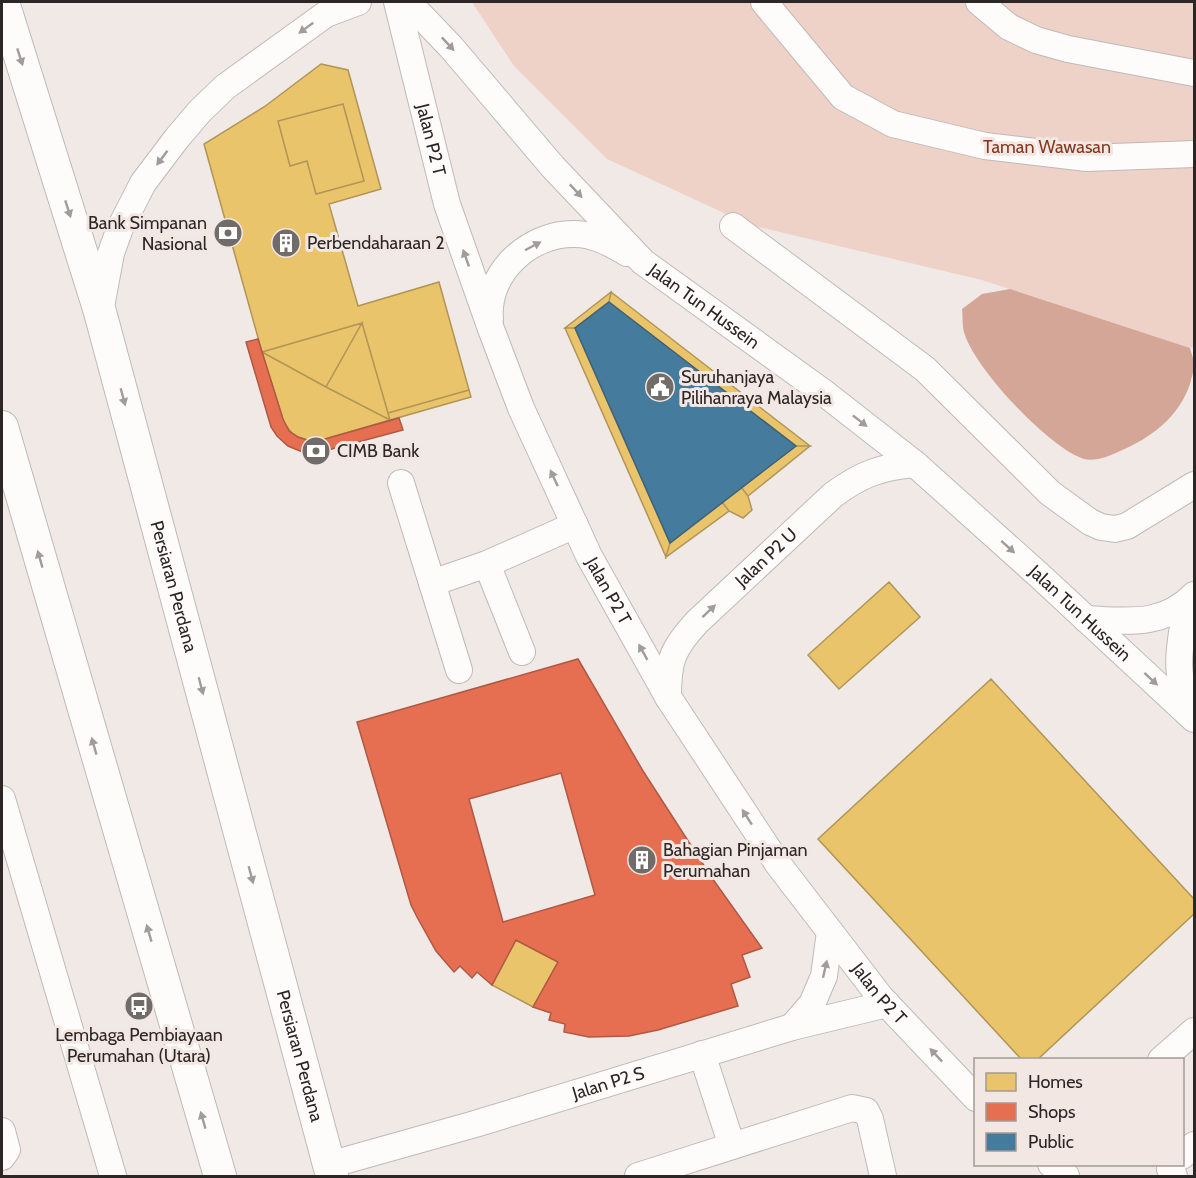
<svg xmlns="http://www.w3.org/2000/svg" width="1196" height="1178" font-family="Cabin,sans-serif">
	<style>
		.green { fill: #eed1c7 }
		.water { fill: #d3a698 }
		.homes { fill: #e9c46a; stroke: #b09556; stroke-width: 1.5 }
		.shops { fill: #e76f51; stroke: #af5944; stroke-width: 1.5; fill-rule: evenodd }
		.public { fill: #457b9d; stroke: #3e6279; stroke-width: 1.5 }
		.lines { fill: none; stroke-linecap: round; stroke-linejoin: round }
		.minor-casing { stroke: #bfbab8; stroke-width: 28 }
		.major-casing { stroke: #bfbab8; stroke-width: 34 }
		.minor { stroke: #fdfcfb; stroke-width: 26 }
		.major { stroke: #fdfcfb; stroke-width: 32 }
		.oneway { fill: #9f9c9b }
		.labels { text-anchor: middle; stroke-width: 6; stroke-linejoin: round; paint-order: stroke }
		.street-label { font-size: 18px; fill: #2c2726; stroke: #f3e7e3 }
		.park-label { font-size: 18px; fill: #82381e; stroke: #f3e7e3 }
		.poi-label { font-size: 18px; fill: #2c2726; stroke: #f3e7e3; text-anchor: start }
	</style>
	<rect width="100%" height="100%" fill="#f0e9e6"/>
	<path class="green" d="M472,2H1194V347L1190,348L982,280L750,225L607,159L514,66Z"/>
	<path class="water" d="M1010,289L1190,348C1191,354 1195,360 1194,366C1194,372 1191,378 1190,384C1179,417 1151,438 1120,451C1110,456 1095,462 1084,459C1050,449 973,367 964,332C962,325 963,316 962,309L982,294Z"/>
	<path class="homes" d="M321,64L348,70L381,189L329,204L358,306L439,282L469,390L388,413L362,323L262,352L204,144L264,107Z
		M343,104L364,181L316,194L307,161L290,166L278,121Z
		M611,292L810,446H796L609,302Z
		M611,292L609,302L575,328H565Z
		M362,323L388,413L390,420L326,387Z
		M362,323L326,387L262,352Z
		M565,328H575L670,543L666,557Z
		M262,352L326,387L390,420L325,439L307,440L298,437L292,433L284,423Z
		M469,390L471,397L390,420L388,413Z
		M796,446H810L748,496L741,487Z
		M741,487L748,496L752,510L743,518L729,511L722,502Z
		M722,502L729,511L666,557L670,543Z
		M889,582L920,617L839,689L808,655Z
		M991,679L1194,899V914L1037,1060H1022L818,839Z
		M572,683L630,785L713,911L736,943L696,934L642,859L625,833L579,745L566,706Z
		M572,683L566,706L558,708L554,692L500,709L509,739L422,766L381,738Z
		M554,692L558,708L566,706L579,745L565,749L567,756L519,771L500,709Z
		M381,738L422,766L461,895L478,923L506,950L482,976L458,951L444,932L433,912Z
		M509,739L519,771L457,789L422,766Z
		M579,745L609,806L642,859L601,874L565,749Z
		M422,766L457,789L462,804L436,810Z
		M462,804L490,911L473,917L461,895L436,810Z
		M642,859L696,934L675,938L682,972L635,987L607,989L591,987L571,913L609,903L601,874Z
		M696,934L736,943L706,954L675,938Z
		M675,938L706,954L720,995L682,972Z
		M516,940L558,962L533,1007L492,985Z
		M682,972L720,995L625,1021H590L545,1011L555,979L599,989L625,988L635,987Z"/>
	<path class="shops" d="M258,339L283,419L289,431L298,437L307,440L325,439L399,418L403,430L317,453H305L288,446L277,436L271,427L246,342Z
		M578,659L643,771L712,878L762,948L742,955L750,977L731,984L738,1006L658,1030L629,1036L589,1037L564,1032L565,1024L549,1020L551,1013L533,1007L558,962L516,940L492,985L477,972L472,978L460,966L454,972L436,951L417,917L411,905L357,722ZM561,773L595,895L503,922L469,799Z"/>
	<path class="public" d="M609,302L796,446L670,543L575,328Z"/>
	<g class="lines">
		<g class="minor-casing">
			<g id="minor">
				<path id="s1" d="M397,2L447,204L491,329L521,408L589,556L668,697L778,864L881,998L976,1098"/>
				<path id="s2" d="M408,2L451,47L553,167L643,262L823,392L915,464L1041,577L1194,719"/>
				<path d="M764,2L843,97L893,124L985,146L1087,158L1194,154"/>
				<path d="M979,2L1009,27L1036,40L1068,49L1194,73"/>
				<path d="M733,226L925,369L1050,493L1090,522L1101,527L1115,529L1127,526L1194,485"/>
				<path d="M100,312L111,253L120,228L143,183L177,138L200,111L225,87L326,14L358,2"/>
				<path d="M490,319C486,273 529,233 575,234C594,234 612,244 627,253"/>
				<path d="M401,483L432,583"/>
				<path d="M1187,603C1181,640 1170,678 1194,711"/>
				<path d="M1086,619C1127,621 1163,627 1194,595"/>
				<path d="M522,652L487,564L575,525"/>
				<path d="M459,670L432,583L487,564"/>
				<path id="s3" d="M668,697C668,661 672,649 697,622L833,495C861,474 881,467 915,464"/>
				<path d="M2,799L113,1176"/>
				<path d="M792,1027L812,1004L824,976L830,932"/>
				<path d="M702,1054L732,1146"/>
				<path d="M1161,1060L1194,1031"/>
				<path d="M2,1131L7,1150L2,1157"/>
				<path d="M1182,1156L1194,1145"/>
				<path d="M1051,1164L1066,1176"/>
				<path d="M1173,1164L1170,1169L1174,1176"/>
				<path id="s4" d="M329,1165L475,1124L792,1027L887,1004"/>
				<path d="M638,1176L852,1108L866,1111L870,1119L883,1176"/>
			</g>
		</g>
		<g class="major-casing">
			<g id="major">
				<path id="s5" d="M3,2L100,312L332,1176"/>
				<path d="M2,427L220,1176"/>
			</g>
		</g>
		<use href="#minor" class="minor"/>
		<use href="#major" class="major"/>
	</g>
	<defs><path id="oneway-solid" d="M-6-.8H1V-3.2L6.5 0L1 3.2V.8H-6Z" transform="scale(1.5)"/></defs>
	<g class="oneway">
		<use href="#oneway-solid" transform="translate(306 28) rotate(144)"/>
		<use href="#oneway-solid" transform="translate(448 44) rotate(47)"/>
		<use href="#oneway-solid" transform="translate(20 57) rotate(72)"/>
		<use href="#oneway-solid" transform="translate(162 158) rotate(127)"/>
		<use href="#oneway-solid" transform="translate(576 191) rotate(47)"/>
		<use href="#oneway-solid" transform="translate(68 209) rotate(72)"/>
		<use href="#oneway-solid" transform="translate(533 246) rotate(-28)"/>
		<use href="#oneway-solid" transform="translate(466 258) rotate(-109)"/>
		<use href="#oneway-solid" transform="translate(123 397) rotate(75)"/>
		<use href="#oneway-solid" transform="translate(860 421) rotate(38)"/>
		<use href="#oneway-solid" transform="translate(554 478) rotate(-115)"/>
		<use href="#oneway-solid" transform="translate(1008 547) rotate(42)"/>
		<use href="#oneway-solid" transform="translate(40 559) rotate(-106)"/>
		<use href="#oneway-solid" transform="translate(709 611) rotate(-43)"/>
		<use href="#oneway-solid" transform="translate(643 652) rotate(-119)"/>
		<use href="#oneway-solid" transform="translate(1151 679) rotate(43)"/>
		<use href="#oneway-solid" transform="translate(201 686) rotate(75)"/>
		<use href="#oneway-solid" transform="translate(94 746) rotate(-106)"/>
		<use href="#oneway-solid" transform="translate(747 817) rotate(-123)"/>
		<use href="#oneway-solid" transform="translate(251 875) rotate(75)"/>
		<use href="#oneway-solid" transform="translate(149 933) rotate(-106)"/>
		<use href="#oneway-solid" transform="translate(825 969) rotate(-77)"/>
		<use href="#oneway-solid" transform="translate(936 1055) rotate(-133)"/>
		<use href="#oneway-solid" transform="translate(203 1120) rotate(-106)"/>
	</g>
	<defs>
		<g id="bank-disc" transform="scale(1.5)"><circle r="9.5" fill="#716b69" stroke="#f3e7e3"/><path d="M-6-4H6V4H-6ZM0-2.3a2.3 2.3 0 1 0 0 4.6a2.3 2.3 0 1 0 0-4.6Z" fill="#fff"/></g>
		<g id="building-disc" transform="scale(1.5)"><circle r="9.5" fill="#716b69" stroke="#f3e7e3"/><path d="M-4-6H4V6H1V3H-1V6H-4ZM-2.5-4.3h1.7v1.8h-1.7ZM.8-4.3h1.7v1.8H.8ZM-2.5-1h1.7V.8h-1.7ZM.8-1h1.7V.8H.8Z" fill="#fff"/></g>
		<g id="civic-disc" transform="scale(1.5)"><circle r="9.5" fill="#716b69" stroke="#f3e7e3"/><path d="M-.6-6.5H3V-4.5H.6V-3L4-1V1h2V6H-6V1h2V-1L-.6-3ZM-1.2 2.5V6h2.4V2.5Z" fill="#fff"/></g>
		<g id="bus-disc" transform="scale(1.5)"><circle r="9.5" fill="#716b69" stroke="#f3e7e3"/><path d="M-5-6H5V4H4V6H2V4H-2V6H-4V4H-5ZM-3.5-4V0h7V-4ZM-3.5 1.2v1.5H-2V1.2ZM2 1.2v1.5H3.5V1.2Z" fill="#fff"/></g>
	</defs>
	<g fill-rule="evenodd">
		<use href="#bank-disc" x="228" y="233"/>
		<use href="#building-disc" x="286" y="243"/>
		<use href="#civic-disc" x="660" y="387"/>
		<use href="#bank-disc" x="316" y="451"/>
		<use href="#building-disc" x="642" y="860"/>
		<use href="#bus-disc" x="139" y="1006"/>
	</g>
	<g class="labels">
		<g class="street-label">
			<text dy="6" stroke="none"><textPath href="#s1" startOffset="142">Jalan P2 T</textPath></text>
			<text dy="6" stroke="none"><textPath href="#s2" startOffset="426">Jalan Tun Hussein</textPath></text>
			<text dy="6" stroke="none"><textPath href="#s3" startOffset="178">Jalan P2 U</textPath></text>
			<text dy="6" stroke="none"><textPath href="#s5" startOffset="609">Persiaran Perdana</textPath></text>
			<text dy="6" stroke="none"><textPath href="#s1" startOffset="628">Jalan P2 T</textPath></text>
			<text dy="6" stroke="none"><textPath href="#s2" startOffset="912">Jalan Tun Hussein</textPath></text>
			<text dy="6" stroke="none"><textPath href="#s1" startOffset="1114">Jalan P2 T</textPath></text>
			<text dy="6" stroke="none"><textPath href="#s5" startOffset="1095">Persiaran Perdana</textPath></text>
			<text dy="6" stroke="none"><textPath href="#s4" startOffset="291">Jalan P2 S</textPath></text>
		</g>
		<g class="park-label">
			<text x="1047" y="153">Taman Wawasan</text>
		</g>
		<g class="poi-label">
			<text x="207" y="229" text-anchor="end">Bank Simpanan<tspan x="207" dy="21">Nasional</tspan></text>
			<text x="307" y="249">Perbendaharaan 2</text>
			<text x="681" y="383">Suruhanjaya<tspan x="681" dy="21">Pilihanraya Malaysia</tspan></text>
			<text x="337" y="457">CIMB Bank</text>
			<text x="663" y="856">Bahagian Pinjaman<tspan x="663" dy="21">Perumahan</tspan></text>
			<text x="139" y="1041" text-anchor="middle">Lembaga Pembiayaan<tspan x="139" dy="21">Perumahan (Utara)</tspan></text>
		</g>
	</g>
	<rect width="1196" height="1178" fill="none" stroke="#2c2726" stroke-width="6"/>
	<rect x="974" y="1058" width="210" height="108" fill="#f3e7e3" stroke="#a39a97" stroke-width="1.5"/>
	<rect x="986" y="1073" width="30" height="18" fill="#e9c46a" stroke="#a39a97" stroke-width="1.5"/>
	<text x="1028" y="1088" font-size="18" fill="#2c2726">Homes</text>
	<rect x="986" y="1103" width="30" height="18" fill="#e76f51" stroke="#a39a97" stroke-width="1.5"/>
	<text x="1028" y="1118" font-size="18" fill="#2c2726">Shops</text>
	<rect x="986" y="1133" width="30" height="18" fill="#457b9d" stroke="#a39a97" stroke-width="1.5"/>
	<text x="1028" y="1148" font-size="18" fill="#2c2726">Public</text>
</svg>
